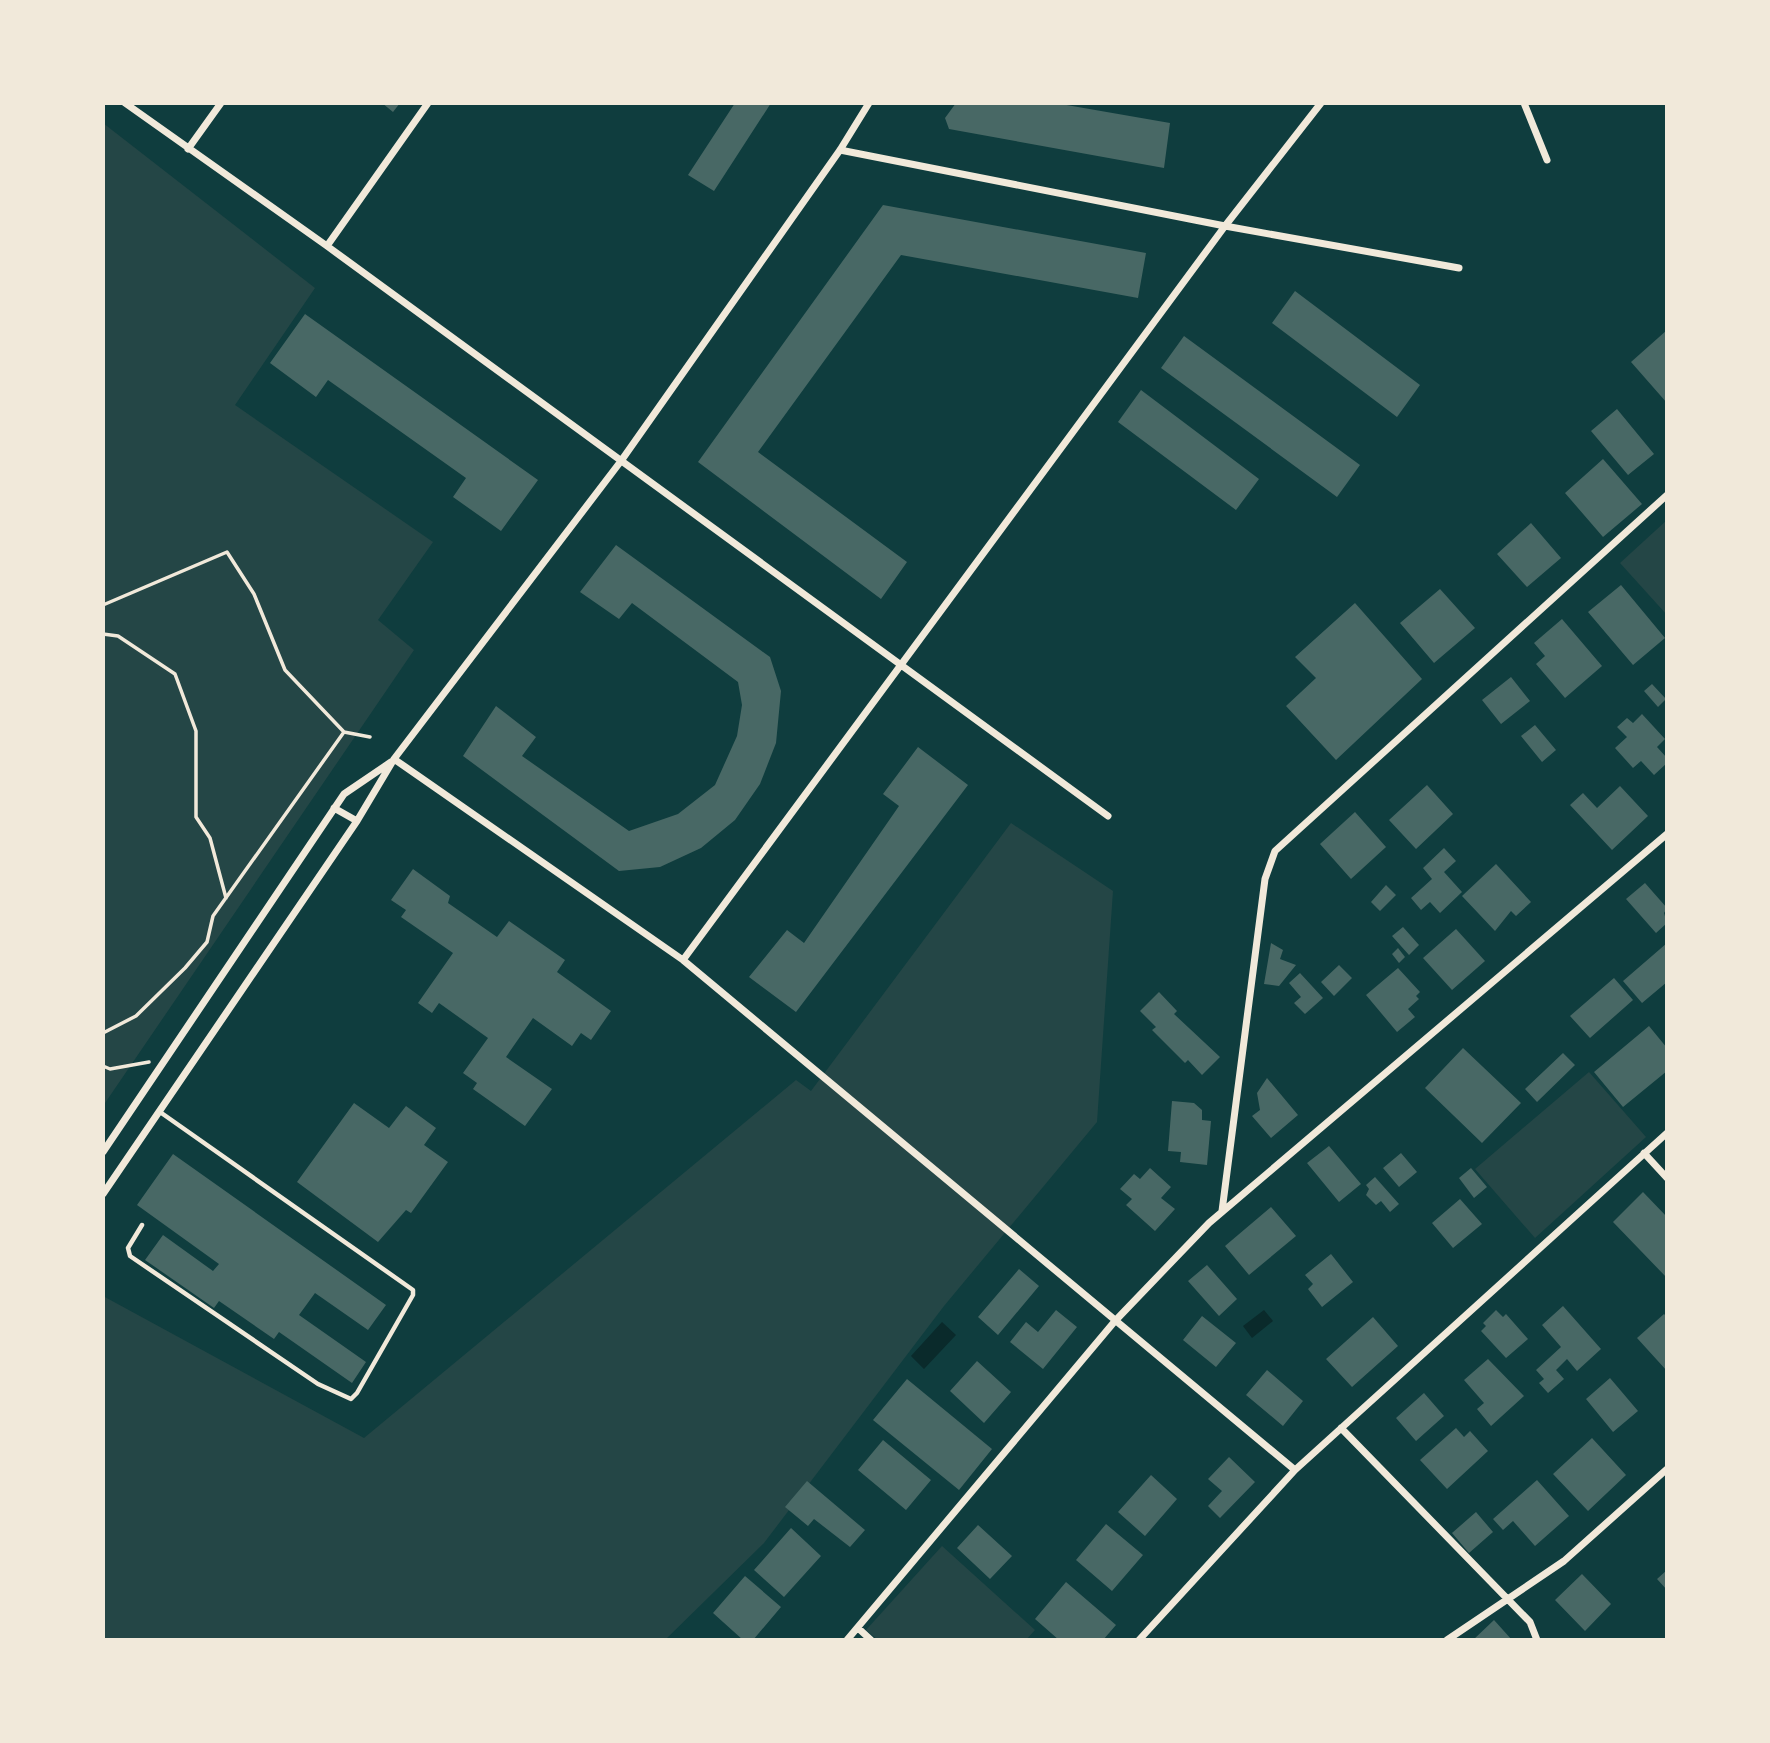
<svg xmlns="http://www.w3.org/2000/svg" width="1770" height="1743" font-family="Bitter,serif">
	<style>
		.green { fill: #244646 }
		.water { fill: #0a2a2b }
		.building { fill: #486865 }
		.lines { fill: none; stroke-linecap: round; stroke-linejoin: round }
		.path { stroke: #f1e9da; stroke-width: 3.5 }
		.service { stroke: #f1e9da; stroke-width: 4.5 }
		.minor { stroke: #f1e9da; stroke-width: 7 }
	</style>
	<rect width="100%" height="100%" fill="#0f3d3e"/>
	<path class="green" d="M103,123L315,288L235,405L433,542L378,620L414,650L103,1106Z
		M1667,520V615L1620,563Z
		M1011,823L1113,891L1097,1122L944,1306L764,1543L665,1640H103V1296L364,1438L796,1080L811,1091Z
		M1589,1072L1646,1137L1535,1238L1475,1169Z
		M942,1546L1035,1630L1026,1640H878L866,1630Z"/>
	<path class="water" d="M1264,1310L1273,1321L1252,1338L1243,1326Z
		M942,1322L956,1335L924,1369L911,1356Z"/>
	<path class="building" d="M382,103H400L393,112Z
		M735,103H771L714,191L688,175Z
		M956,103H1055L1170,123L1164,168L949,129L945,118Z
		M883,205L1146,253L1138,298L901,255L758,452L907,562L881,599L698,462Z
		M1295,291L1420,385L1397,417L1272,323Z
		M305,314L538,480L501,531L453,497L466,478L328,380L316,397L270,363Z
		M1667,330V403L1631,362Z
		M1184,336L1360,465L1337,497L1161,368Z
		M1141,390L1259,479L1236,510L1118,422Z
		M1617,409L1654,454L1628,475L1591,431Z
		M1603,459L1642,504L1603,537L1565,493Z
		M1531,523L1561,558L1527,587L1497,554Z
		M616,545L770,657L781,691L776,743L760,784L735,820L701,848L660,867L619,871L463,756L496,706L536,737L522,756L629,831L678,814L715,785L737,736L742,705L738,682L632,603L619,619L580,592Z
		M1621,585L1665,638L1633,665L1588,612Z
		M1440,589L1475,628L1434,663L1400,623Z
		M1355,603L1422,679L1336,760L1286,706L1316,678L1295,657Z
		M1562,619L1602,666L1565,698L1536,664L1545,656L1534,643Z
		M1511,677L1530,701L1501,724L1482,700Z
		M1652,684L1666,699L1658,707L1644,691Z
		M1642,714L1665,739L1657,747L1667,758V763L1654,775L1641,761L1633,768L1615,748L1627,737L1617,727L1627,718L1633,723Z
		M1535,725L1556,750L1542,762L1521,736Z
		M918,747L968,785L796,1012L749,977L787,930L804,943L899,806L883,794Z
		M1427,785L1453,814L1416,849L1389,820Z
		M1620,786L1648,816L1612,850L1570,805L1583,793L1597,808Z
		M1355,812L1386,847L1351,879L1320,844Z
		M1444,848L1456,861L1444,872L1462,892L1440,913L1430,902L1421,910L1411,898L1432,879L1423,868Z
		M1496,864L1531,902L1516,916L1511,911L1495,931L1462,896Z
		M413,869L450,896L448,903L497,937L509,921L565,960L557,972L611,1011L591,1040L581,1033L572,1046L533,1018L506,1057L552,1089L525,1126L473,1089L477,1083L463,1073L488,1038L439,1003L432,1013L418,1003L453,953L401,917L406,910L391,900Z
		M1645,883L1667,908L1664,913L1667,923L1656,933L1626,899Z
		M1386,885L1396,895L1380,911L1371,902Z
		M1403,927L1419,945L1409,955L1392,936Z
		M1456,929L1485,961L1452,990L1423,958Z
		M1271,943L1283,950L1280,959L1296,965L1279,986L1264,984Z
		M1667,943V982L1642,1003L1623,981Z
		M1398,948L1405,957L1399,963L1392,954Z
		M1339,965L1352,978L1334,996L1321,982Z
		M1398,968L1420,992L1416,996L1419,999L1408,1009L1415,1017L1397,1032L1366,995Z
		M1300,973L1323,998L1305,1014L1294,1003L1301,997L1289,983Z
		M1614,978L1633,1000L1590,1038L1570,1016Z
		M1159,992L1177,1011L1174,1014L1220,1057L1202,1075L1188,1060L1185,1063L1152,1030L1156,1027L1140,1011Z
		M1649,1026L1667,1048V1071L1623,1107L1594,1072Z
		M1463,1048L1521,1103L1482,1143L1425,1088Z
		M1563,1053L1575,1065L1537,1102L1525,1089Z
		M1267,1078L1298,1115L1271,1138L1252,1116L1260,1110L1257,1093Z
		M1172,1101L1194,1103L1202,1110V1120L1211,1121L1207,1165L1180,1162L1181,1152L1168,1151Z
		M354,1103L389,1128L406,1106L436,1128L424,1145L448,1162L411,1213L406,1210L378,1242L297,1182Z
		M1329,1146L1361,1184L1339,1202L1307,1163Z
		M1401,1153L1417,1172L1399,1187L1383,1168Z
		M173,1154L386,1305L368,1330L315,1293L299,1315L366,1362L352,1383L279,1332L274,1339L219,1301L214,1308L145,1260L163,1235L213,1271L219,1264L137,1205Z
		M1150,1168L1171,1187L1161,1198L1175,1209L1155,1231L1126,1205L1132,1199L1120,1189L1134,1174L1140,1179Z
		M1471,1168L1487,1187L1474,1198L1459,1178Z
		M1375,1177L1399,1204L1390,1212L1381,1201L1376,1205L1366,1195L1369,1189L1366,1185Z
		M1643,1192L1667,1217V1278L1613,1222Z
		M1460,1199L1482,1224L1453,1248L1432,1223Z
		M1271,1207L1296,1236L1249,1275L1225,1246Z
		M1331,1254L1353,1282L1322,1307L1308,1289L1313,1284L1305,1275Z
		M1207,1265L1237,1299L1219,1316L1188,1281Z
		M1019,1269L1039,1286L998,1335L978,1317Z
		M1563,1306L1601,1349L1577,1371L1567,1359L1556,1370L1564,1379L1548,1393L1539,1383L1544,1379L1536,1370L1561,1347L1542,1325Z
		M1056,1310L1077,1327L1043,1369L1010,1342L1026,1322L1038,1332Z
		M1496,1310L1503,1317L1506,1314L1528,1339L1506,1358L1481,1331L1486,1326L1483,1323Z
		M1664,1314L1667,1317V1371L1637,1338Z
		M1202,1316L1236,1343L1216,1367L1183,1340Z
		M1373,1317L1398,1346L1352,1387L1326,1359Z
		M1488,1359L1524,1396L1491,1426L1477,1409L1484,1403L1464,1380Z
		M977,1361L1011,1392L984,1423L950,1391Z
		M1267,1370L1303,1401L1283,1426L1246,1395Z
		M1610,1378L1638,1411L1613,1432L1586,1399Z
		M907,1379L992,1449L959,1490L873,1420Z
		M1424,1393L1444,1416L1416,1441L1396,1418Z
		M1456,1428L1464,1437L1470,1431L1488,1451L1447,1489L1420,1460Z
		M1592,1438L1626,1475L1588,1511L1553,1474Z
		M883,1440L931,1480L906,1510L858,1470Z
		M1229,1457L1255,1482L1220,1518L1208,1506L1222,1491L1208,1479Z
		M1151,1475L1177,1499L1145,1536L1118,1512Z
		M1537,1480L1569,1516L1535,1546L1513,1521L1503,1530L1493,1519Z
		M807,1481L865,1530L850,1547L814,1519L808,1526L785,1507Z
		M1476,1512L1493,1532L1469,1553L1452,1533Z
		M1106,1524L1143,1555L1112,1591L1076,1560Z
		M978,1525L1012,1556L990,1579L957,1548Z
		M791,1528L821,1556L784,1597L754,1570Z
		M1667,1570V1590L1657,1579Z
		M1582,1574L1611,1604L1585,1631L1555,1600Z
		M745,1576L781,1607L753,1640H743L713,1613Z
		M1066,1582L1116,1625L1103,1640H1059L1035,1619Z
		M1494,1620L1512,1640H1473Z"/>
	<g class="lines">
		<path class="path" d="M103,605L227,552L254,594L285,670L344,732
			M103,634L118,636L175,674L196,731V817L210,838L226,898
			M103,1033L136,1016L185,968L207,942L213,916L344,732L370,737
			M103,1066L110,1069L149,1062"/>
		<path class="service" d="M142,1225L128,1248L130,1256L318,1384L351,1399L357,1393L413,1295V1290L160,1112"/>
		<path class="minor" d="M125,103L327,246L1108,816
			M1524,103L1547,160
			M188,149L221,103
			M840,150L1225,226L1459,268
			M327,246L428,103
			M394,759L683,960L1295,1470
			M334,808L357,821
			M683,960L1225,226L1321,103
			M103,1152L344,794L391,762
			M1644,1153L1667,1178
			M103,1194L357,821L394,759L621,461L840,150L869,103
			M1222,1211L1265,879L1275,851L1667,495
			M1341,1428L1530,1622L1537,1640
			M858,1628L871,1640
			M847,1640L1115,1321L1209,1223L1667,834
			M1139,1640L1295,1470L1667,1133
			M1447,1640L1564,1561L1667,1469"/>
	</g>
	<rect width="1770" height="1743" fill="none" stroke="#f1e9da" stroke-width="210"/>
</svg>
